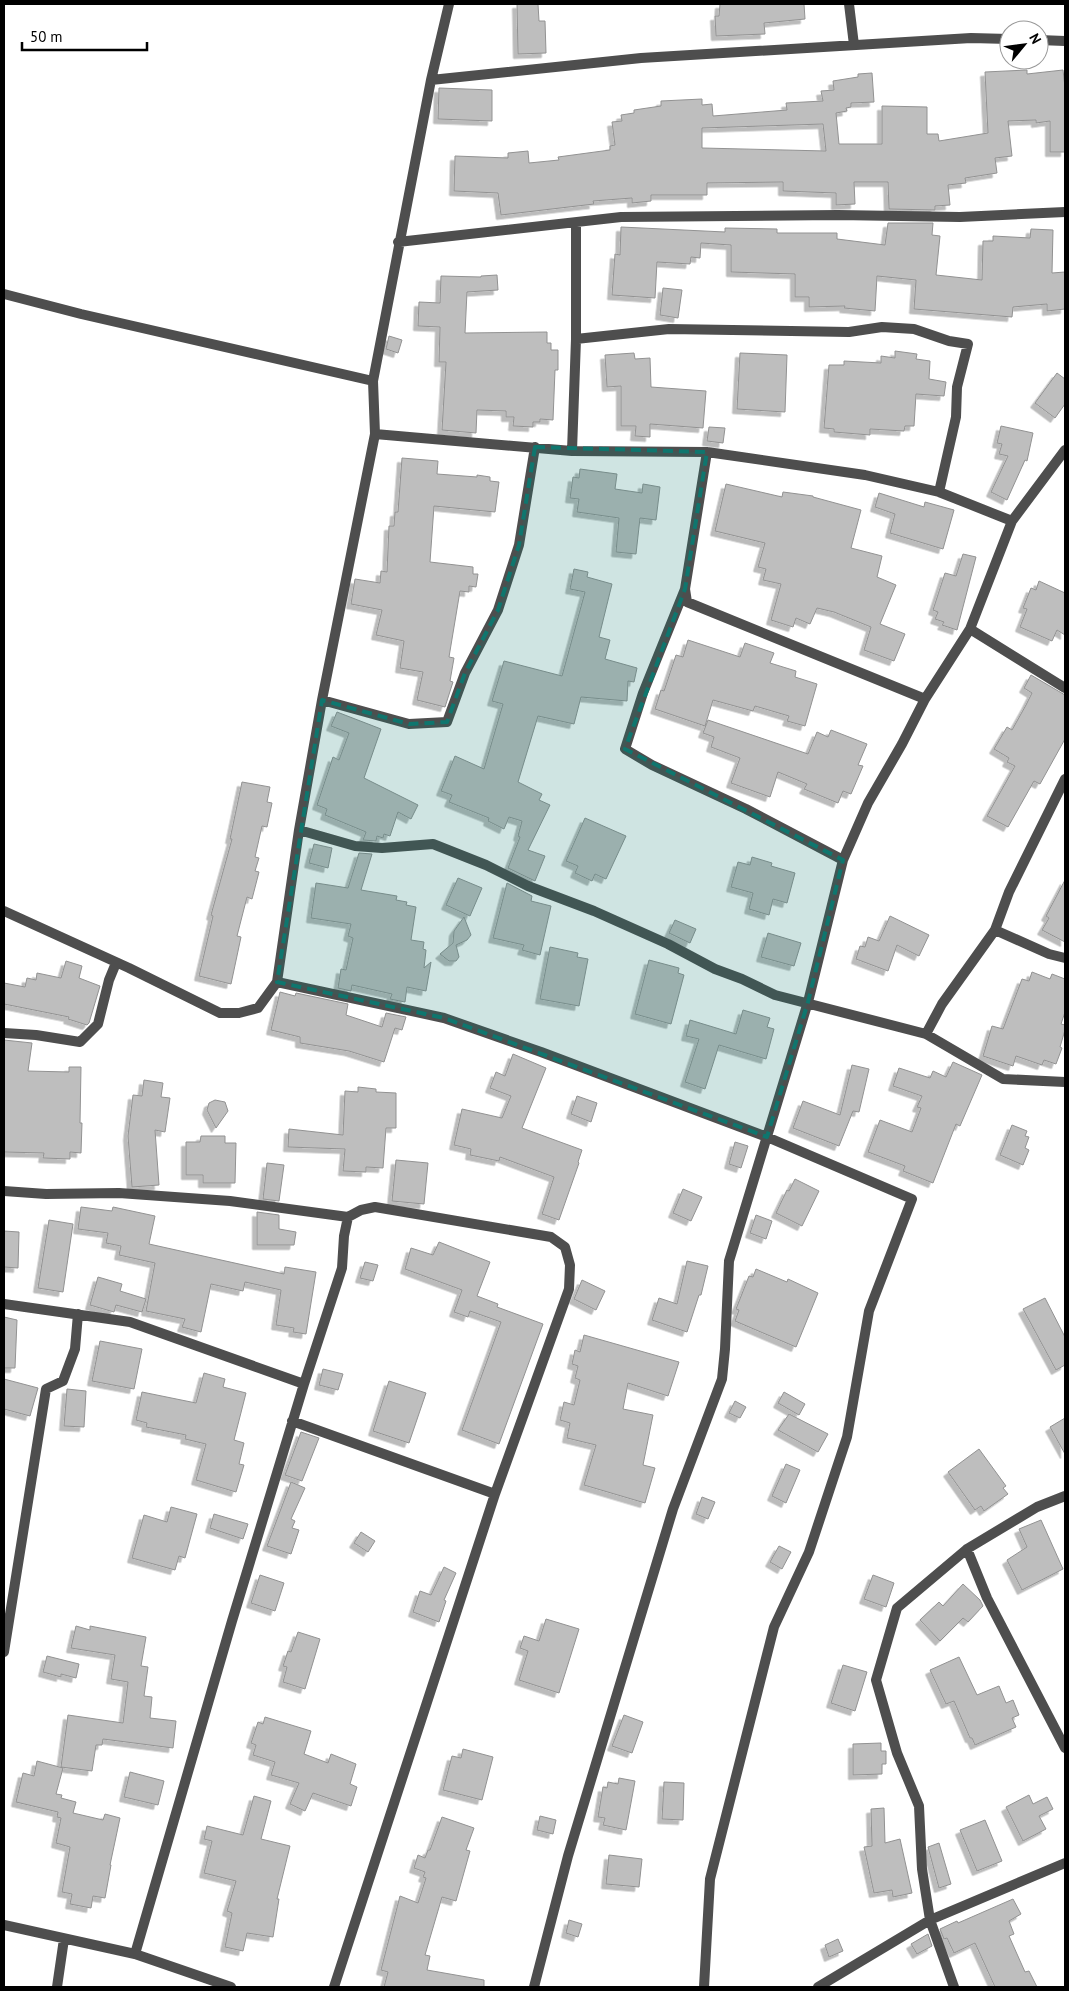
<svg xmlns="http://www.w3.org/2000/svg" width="1069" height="1991" font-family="'PT Sans',sans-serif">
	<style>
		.building { fill: #bebebe; stroke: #929292; fill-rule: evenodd; filter: url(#shadow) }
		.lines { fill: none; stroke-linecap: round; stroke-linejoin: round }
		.street { stroke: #4e4e4e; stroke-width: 10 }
		.marked { fill: #0f766e; fill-opacity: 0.2; stroke: #0f766e; stroke-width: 4; stroke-dasharray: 10 6; stroke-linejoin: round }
	</style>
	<defs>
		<filter id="shadow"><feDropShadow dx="-4.5" dy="4.5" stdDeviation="0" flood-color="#0004"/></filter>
	</defs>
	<rect width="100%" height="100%" fill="#fff"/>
	<path class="building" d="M517,4H538L539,21H545L546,53L518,54Z
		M720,4H804L805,19L764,23L765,34L716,36L715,16H719Z
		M1027,70V74L1063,70L1065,87V152H1050V121L1036,123V120L1008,121L1012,156L995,158L997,173L965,178L966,183L948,185L950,205L935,206V210L889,209L888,182H854L855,204L836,205V193L783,191V182L707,183V195H651V201L632,203V198L593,201L594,204L501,215L498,193L454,191L455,156L508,158V153L528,151L529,163L559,160L558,157L610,150V146L615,145L612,122L622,121L621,115L634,113V110L661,106V101L702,99V105L712,104L713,116L787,110L786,103L823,101L821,91L834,90L833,81L858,77V74L872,73L874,102L851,103V107L846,108L847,111L836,113L839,144H882V106L927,107V134H938L939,141L988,133L985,72ZM823,124L826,151L702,148V128Z
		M439,88L492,90V121L438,119Z
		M888,223H933L932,235L940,236L936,275L982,280L983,241H993V236L1030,238L1031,229L1053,230L1052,273L1065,272V309L1047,311V304L1013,307L1012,317L914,309L916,280L877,276L875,311L844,308L845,306L809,307V297H795V274L731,272V245L701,243L700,258L691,257L690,264L657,262L655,298L612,295L615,254L620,255L621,227L725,232V228L777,229V233H837V239L885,245Z
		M497,275L498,290L467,292L465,333L547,332V343H551V350H558V370H555L553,420L540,419V422H533V427L513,426L514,417H506V411L477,410L476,433L442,430L446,362H439L440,327L418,326L419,302L440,303L441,276L481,277V276Z
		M663,288L682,290L678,318L660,315Z
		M389,336L402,340L398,353L386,349Z
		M895,351L917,354L916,359L930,361L929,379L946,382L944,396L916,394L914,426H905L904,431L870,429V435L834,432V429L824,428L829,365H844V361L881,363V356L895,358Z
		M634,353L635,359L650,358L651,387L706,391L703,428L650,424V437L635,436L636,426H621V386L607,387L605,355Z
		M740,353L787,355L785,412L737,409Z
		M1057,373L1065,379V404L1055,418L1035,403Z
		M1001,426L1033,433L1027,461L1025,460L1007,500L991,492L1008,456L999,454L1002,444L997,443Z
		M709,427L725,428L723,443L707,441Z
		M402,458L438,461L437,474L477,477V475L490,477V481L499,482L495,512L434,506L430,562L473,567V574H478L476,587L469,586V592L460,591L449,657L454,658L450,681L453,682L445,707L417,700L423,672L400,668L404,641L376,635L382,610L351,604L355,579L380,583L381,571L387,572L389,526H394L395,512H398Z
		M580,469L617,474L615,489L642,493L643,484L660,487L656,520L640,518L636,554L616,552L619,518L577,512L579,499L570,498L573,477L579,478Z
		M726,484L782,497L783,492L813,496V497L861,510L851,548L882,556L877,577L896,585L880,624L905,634L894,661L864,650L871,627L834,612L817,608L810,624L796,618L793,627L771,620L781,584L763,580L766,569L758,567L765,543L715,531Z
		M879,493L924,507L925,502L954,510L943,549L890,533L895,514L875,507Z
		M963,554L976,557L957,630L942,625L944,622L935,619L938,612L933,610L945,573L956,576Z
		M574,569L588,572L587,577L612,584L599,637L610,640L605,659L637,668L634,682L628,681L627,701L581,697L574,724L538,716L518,782L542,794L539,800L550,805L528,850L545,856L535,881L508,868L520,837L518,836L522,821L509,817L504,829L488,821L489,818L449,802L452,795L441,791L455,756L484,769L503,704L492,701L504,661L562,676L585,592L570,589Z
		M1039,581L1065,593V635L1057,630L1052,641L1020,627L1027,609L1023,608L1031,588L1036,590Z
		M688,640L740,657L745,643L774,653L770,663L796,671L795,677L817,684L805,726L787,721L789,716L755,706L753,711L713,700L705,726L655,709L661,690L664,691L676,655L683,657Z
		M1031,675L1065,695V739L1040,784L1034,781L1008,827L987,816L1015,766L1007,762L1009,758L994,749L1007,727L1012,730L1026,705L1032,693L1024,688Z
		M337,712L381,729L364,778L418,805L411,819L398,812L390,836L384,834L383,838L377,836L376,841L363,840L366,832L325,815L327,809L317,805L333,757L339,760L349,733L331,726Z
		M708,720L808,754L817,732L828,737L831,730L867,744L858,765L863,766L851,794L843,791L838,803L804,789L807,784L778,772L770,797L731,783L740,758L711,747L714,737L703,733Z
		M242,782L270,787L267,802L272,803L267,827L262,826L255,857L259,858L255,871L259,872L252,899L247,897L237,936L241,937L231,984L199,976L213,916L211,915L232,839H230Z
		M585,818L626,836L606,879L595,874L592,881L575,873L578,866L566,861Z
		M314,844L332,848L328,868L309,863Z
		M359,853L372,854L361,890L397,896L396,900L407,902L406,905L416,907L411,940L424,942L423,949L426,950L424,968L431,962L426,991L407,987L405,1002L390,999L392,994L352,985L351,991L338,988L341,969L346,970L353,938L348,936L351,924L311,918L316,883L348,888Z
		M752,857L772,863L771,866L795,873L787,903L773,899L769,915L749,909L753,893L731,887L738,862L750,865Z
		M458,878L482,888L470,916L446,905Z
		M1065,880V942L1042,930L1049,918L1046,916Z
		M507,883L532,896L531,901L551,906L540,955L522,950L524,945L493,938Z
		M890,916L929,935L919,956L897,945L888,971L856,959L860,946L865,947L868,937L879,941Z
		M464,917L471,935L467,940L456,945L459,957L456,961H449L440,954L453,943L454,931Z
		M675,920L696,929L690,943L669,933Z
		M768,933L801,943L794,966L761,957Z
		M550,947L578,953L577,957L588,959L579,1006L540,999Z
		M649,960L679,968L678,973L684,975L671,1024L635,1014Z
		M66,961L82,966L79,978L100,986L89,1023L87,1025L68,1019L69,1017L4,1004V983L25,987L27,978L36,980L37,973L61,978Z
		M1032,972L1050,979L1052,974L1065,979V1012L1061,1024L1065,1025V1030L1060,1047L1062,1048L1056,1064L1044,1060L1042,1065L1016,1056L1013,1066L983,1056L992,1026L1003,1029L1022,979L1029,981Z
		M280,992L295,996L296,993L348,1004L346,1015L382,1027L386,1013L406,1017L402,1030L395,1028L384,1062L349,1051L300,1043V1037L271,1030Z
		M743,1010L770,1018L767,1027L774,1029L766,1059L719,1045L705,1089L685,1082L699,1039L686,1036L690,1020L736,1034Z
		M4,1040L32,1043L28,1071L69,1072V1067H81L80,1123H82L81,1153L70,1152V1159L43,1158L44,1153L4,1152Z
		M513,1054L546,1068L522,1128L582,1150L578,1162L579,1163L559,1220L542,1214L554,1177L500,1157L499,1161L470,1155L471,1149L454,1145L462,1109L502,1118L511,1096L490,1088L496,1072L505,1076Z
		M953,1062L982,1075L960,1126L956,1124L933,1183L903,1171L905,1166L868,1152L880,1120L912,1132L921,1108L917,1107L922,1096L893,1086L899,1068L930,1078L933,1071L946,1077Z
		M852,1065L869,1069L859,1112L853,1111L839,1146L793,1128L803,1101L840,1115Z
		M144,1080L163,1083L161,1097L170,1098L165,1132L155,1130L159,1185L132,1187L128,1136L133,1095L142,1096Z
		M358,1087L376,1089V1092L396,1093V1128H386L383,1168L366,1167V1172L343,1171L345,1149L288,1147L289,1129L343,1135L345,1091L358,1092Z
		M577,1096L597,1103L591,1122L571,1114Z
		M215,1100L225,1102L228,1111L216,1128L207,1110L209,1103Z
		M1012,1125L1027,1131L1025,1136L1029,1137L1025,1148L1029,1150L1023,1165L1000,1155Z
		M201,1136H225V1143H236L235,1183H203V1175H186V1142H200Z
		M735,1142L748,1146L741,1168L729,1164Z
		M396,1160L428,1163L424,1204L392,1201Z
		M267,1163L284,1165L279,1201L263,1199Z
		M795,1179L819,1191L802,1226L776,1213L787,1190L789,1191Z
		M683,1189L702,1197L691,1221L673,1213Z
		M81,1207L112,1211L113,1207L155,1216L149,1244L284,1274L285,1267L316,1272L306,1334L293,1332L294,1328L276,1325L281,1290L245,1282L243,1291L211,1284L201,1332L182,1327L185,1319L146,1311L155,1263L119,1255L121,1246L106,1243L108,1233L78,1229Z
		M257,1212L279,1215V1229L296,1232L294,1245H257Z
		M756,1215L772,1221L766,1239L750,1233Z
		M49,1220L73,1224L63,1292L38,1288Z
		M4,1231L19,1232L18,1268L4,1267Z
		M439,1242L490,1262L477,1296L498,1304L497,1307L543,1324L499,1444L462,1430L501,1322L470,1311L468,1317L454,1312L462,1290L405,1269L411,1248L433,1255Z
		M687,1261L708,1266L701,1295H699L687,1332L652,1320L659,1298L677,1304Z
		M365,1262L378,1265L373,1281L360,1278Z
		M756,1269L787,1282L788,1279L818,1293L796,1347L735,1321L739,1310L736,1309L749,1276L753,1277Z
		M98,1277L122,1284L120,1291L146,1299L142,1312L116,1305L114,1312L90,1305Z
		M582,1280L605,1291L596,1310L574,1299Z
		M1045,1298L1065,1337V1365L1056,1370L1023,1309Z
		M4,1317L17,1320L15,1368H4Z
		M584,1335L679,1362L668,1396L628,1383L623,1409L653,1415L643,1465L655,1468L645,1503L584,1485L596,1445L567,1438L570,1423L560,1420L564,1402L574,1405L580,1380L575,1378L578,1366L572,1364L575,1350L580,1352Z
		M100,1341L142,1349L134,1389L92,1381Z
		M323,1369L343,1374L338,1390L319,1385Z
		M204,1373L225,1379L223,1387L246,1393L234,1440L244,1443L239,1464L244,1465L236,1492L196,1480L206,1444L185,1439L186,1435L146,1427L147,1423L136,1420L142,1392L196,1403Z
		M4,1379L38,1388L30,1416L4,1409Z
		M389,1381L426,1393L409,1443L373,1431Z
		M67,1389L86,1391L84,1427L64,1426Z
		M784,1392L805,1404L799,1415L778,1403Z
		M735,1401L746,1407L740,1418L729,1413Z
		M789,1414L828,1434L818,1452L778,1430Z
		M1065,1418V1454L1050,1427Z
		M301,1432L319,1438L302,1481L285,1475Z
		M979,1449L1006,1486L1003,1488L1008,1494L984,1511L981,1506L975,1510L948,1472Z
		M786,1464L800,1470L786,1503L772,1496Z
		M291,1482L305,1488L291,1519L295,1521L292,1528L299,1530L291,1554L267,1546Z
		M702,1497L715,1502L708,1519L696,1514Z
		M171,1507L197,1514L185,1558L179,1556L175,1570L132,1558L144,1515L167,1522Z
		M214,1514L248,1524L243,1539L210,1528Z
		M1041,1520L1063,1569L1022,1590L1007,1560L1027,1547L1019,1529Z
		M361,1532L375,1541L368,1552L354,1543Z
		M779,1546L791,1552L782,1569L770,1562Z
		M444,1567L456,1573L444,1600L446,1601L439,1622L413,1612L420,1591L431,1595Z
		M260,1575L284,1583L275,1611L251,1603Z
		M873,1575L894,1583L886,1607L864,1599Z
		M963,1584L980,1600L983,1606L968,1622L963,1618L940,1641L920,1620L939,1602L943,1606Z
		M546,1619L579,1629L559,1693L519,1680L528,1651L520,1648L524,1636L539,1641Z
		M76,1626L90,1630V1626L146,1637L141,1666L148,1667L144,1696L152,1697L150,1718L176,1721L173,1748L103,1739L102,1745H96L92,1771L61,1767L68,1715L123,1723L128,1682L111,1679L115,1655L71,1648Z
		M298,1632L320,1639L305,1689L283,1682L287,1667L283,1666L288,1651L291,1652Z
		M47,1656L79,1664L76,1678L61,1674V1677L43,1672Z
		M959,1657L977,1695L999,1686L1006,1703L1013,1700L1019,1715L1012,1718L1016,1727L975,1745L972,1738H970L954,1701L946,1704L930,1670Z
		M843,1665L867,1672L855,1711L831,1703Z
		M624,1715L643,1722L632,1753L612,1746Z
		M265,1717L311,1731L304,1754L328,1763L331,1754L356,1764L350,1784L357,1787L351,1806L313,1793L305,1811L290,1804L299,1783L271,1775L275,1762L253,1755L256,1745L251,1743L258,1722L263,1724Z
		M881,1743V1751H886V1764H882V1774L853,1775V1744Z
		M463,1749L493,1757L482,1800L443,1790L452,1756L461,1758Z
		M37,1761L63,1768L56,1794L62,1795L61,1798L76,1802L73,1813L103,1820L105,1814L120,1818L110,1865H111L105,1898L93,1896L91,1908L70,1904L72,1894L62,1892L70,1847L56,1843L61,1818L57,1817L58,1812L16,1802L23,1773L34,1776Z
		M130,1772L164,1781L158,1805L124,1797Z
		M619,1778L635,1781L626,1830L603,1825L605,1818L598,1817L603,1787L607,1788L608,1782L618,1784Z
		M664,1782L684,1783L683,1820L662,1819Z
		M1029,1795L1033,1804L1047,1797L1053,1809L1039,1816L1046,1829L1023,1841L1006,1807Z
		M254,1796L271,1801L261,1839L290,1846L277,1899H279L273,1937L247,1933L243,1951L225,1947L232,1913L227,1911L236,1881L204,1873L212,1841L204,1839L207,1826L243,1835Z
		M884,1808L885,1843L900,1839L912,1893L893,1897L892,1890L874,1893L864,1847L872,1846L871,1809Z
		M540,1816L556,1820L553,1834L537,1830Z
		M442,1817L474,1828L466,1850L470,1851L456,1901L442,1897L425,1955L430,1956L427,1970L484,1980V1987H384L388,1972L381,1970L400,1896L418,1903L426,1878L423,1877L425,1872L414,1868L418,1855L425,1858L428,1850H430Z
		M985,1820L1002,1861L977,1871L960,1830Z
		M939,1843L951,1884L939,1888L928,1847Z
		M609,1855L642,1859L639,1887L606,1884Z
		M1013,1899L1021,1914L1009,1921L1014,1934L1009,1936L1025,1972L1029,1971L1037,1987H995L975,1943L954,1953L947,1938L944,1939L940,1929L957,1921L958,1923Z
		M569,1920L582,1924L578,1937L566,1933Z
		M928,1934L932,1946L917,1954L911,1944Z
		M838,1939L843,1951L829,1957L825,1945Z"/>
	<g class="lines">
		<path class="street" d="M849,4L854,45
			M1039,40L1065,41
			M431,80L641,58L971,38L1009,39
			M398,242L621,217L838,215L960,217L1065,212
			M4,294L81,314L373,381
			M576,339L669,329L849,332L882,327L914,329L949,341L968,344L957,387L956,417L939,492
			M375,434L572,451L707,452L865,475L939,492L1012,521
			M572,451L576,339V223
			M707,452L685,589L687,602L925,699
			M685,589L643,693L625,749L652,765L746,809L843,860
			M970,629L1065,688
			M322,700L409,724L447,722L465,673L498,610L519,545L535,447
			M299,830L355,846L382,848L433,844L486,865L528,886L594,911L668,944L715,969L742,979L775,995L926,1034L1003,1079L1065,1082
			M4,911L129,968L220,1013H239L258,1008L277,982L299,830L322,700L375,434L373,381L431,80L449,4
			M995,930L1049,954L1065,958
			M277,982L444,1018L541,1052L767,1137L912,1199L869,1311L847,1437L809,1552L774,1627L710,1879L704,1987
			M4,1033L36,1035L80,1042L98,1024L109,980L116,963
			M926,1034L942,1004L995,930L1009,892L1065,779
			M4,1191L46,1194L119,1193L230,1201L348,1217
			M4,1304L130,1322L304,1384
			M292,1421L495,1494
			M967,1549L987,1598L1065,1748
			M4,1652L46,1389L63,1381L75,1349L78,1314
			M4,1925L135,1954L231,1987
			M135,1954L232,1621L304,1384L342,1268L344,1236L348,1217L361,1210L375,1207L551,1237L565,1247L570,1265L569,1289L495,1494L334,1987
			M57,1987L64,1939
			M534,1987L568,1856L673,1509L722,1379L725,1349L729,1261L808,1002L843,860L868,803L902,744L925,699L970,629L1012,521L1065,450
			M818,1987L930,1920L1065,1863
			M954,1987L930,1920L922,1869L919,1806L897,1753L876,1680L897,1608L967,1549L1037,1507L1065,1496"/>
	</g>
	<path class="marked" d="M535,447L707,452L685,589L625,749L843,860L808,1002L767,1137L444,1018L277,982L322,700L409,724L447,722L465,673L498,610L519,545Z"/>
	<rect width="1069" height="1991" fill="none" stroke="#000000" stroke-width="10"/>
	<g transform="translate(1024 45) rotate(61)"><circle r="24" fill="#ffffff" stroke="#999999"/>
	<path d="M0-4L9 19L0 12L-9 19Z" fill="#000000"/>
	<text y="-8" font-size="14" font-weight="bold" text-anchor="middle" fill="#000000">N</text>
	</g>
	<path d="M22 42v8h125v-8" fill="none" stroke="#000000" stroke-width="2.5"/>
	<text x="30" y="42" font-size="15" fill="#000000" stroke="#ffffff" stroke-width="4" paint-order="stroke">50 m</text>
</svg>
